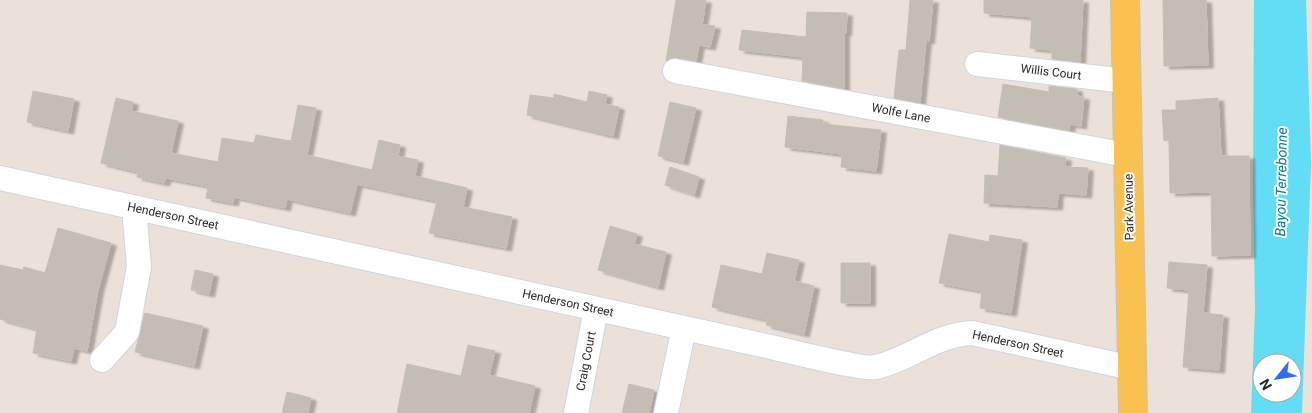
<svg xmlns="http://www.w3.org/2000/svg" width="1312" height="413" font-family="Roboto,sans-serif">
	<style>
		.water { fill: #63ddf6; fill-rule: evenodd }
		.building { fill: #c3bdb4; stroke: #c7beb2; filter: url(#shadow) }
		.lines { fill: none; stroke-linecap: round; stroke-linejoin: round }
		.minor-casing { stroke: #ced4e2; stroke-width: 26 }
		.major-casing { stroke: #c3c3c3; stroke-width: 30 }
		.minor { stroke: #fff; stroke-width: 24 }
		.major { stroke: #f9c150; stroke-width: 28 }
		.labels { text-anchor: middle; stroke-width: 4; stroke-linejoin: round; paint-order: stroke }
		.street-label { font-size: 12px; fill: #282828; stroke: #fff }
		.water-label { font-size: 14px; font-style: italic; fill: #05799f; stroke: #fff }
	</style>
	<defs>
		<filter id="shadow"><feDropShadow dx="5.5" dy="3" stdDeviation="1" flood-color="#0004"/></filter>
	</defs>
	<rect width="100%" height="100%" fill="#ece1d8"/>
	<path class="water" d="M1254,0H1306L1311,164L1302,413H1251L1255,309L1253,183ZM1262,363H1292V393H1262Z"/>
	<path class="building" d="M676,0H706L702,25L715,26L710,47L699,45L696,61L677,57L666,61Z
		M910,0H933L929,41L926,40L920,102L894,98L899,50H906Z
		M984,0H1083L1080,62L1052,59V50L1030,48L1032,17L984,13Z
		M1163,0H1206L1208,65L1164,66Z
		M807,12L847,13L846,33H844V88L802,81L803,57L739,50L742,30L806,37Z
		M1003,84L1049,92V86L1077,89V96L1084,97L1081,126L1070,124L1069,130L998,117Z
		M33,91L74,99L68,131L27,122Z
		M589,91L607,95L605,104L619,107L613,136L527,115L530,95L554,98V94L587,102Z
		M116,98L133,102L131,111L178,121L171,153L218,162L222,138L254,143L256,135L291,141L298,105L316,108L307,155L372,170L379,140L400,145L398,156L418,160L415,176L467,188L463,207L512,217L506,248L429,233L437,201L357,184L350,213L287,199L285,208L234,197L233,203L206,198L208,186L166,178L164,183L137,177L138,172L101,163Z
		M1218,98L1221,156H1249L1250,255L1212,256L1211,192L1170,193L1169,140L1164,141L1162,110H1176V101Z
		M670,102L696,108L683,162L658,156Z
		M788,116L823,120V124L881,130L876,171L841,167L842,154L785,147Z
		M1000,145L1066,158L1065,167L1088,168L1086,195L1058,193L1057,207L984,203L985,175L998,176Z
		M670,167L699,177L694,195L665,185Z
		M610,226L637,234L634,244L666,252L658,287L598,270Z
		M58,228L111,243L98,290L87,351L74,348L71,361L33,353L37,329L0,319V265L23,270L24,267L45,273Z
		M949,234L989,242L990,235L1022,240L1011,313L980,308L982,291L939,283Z
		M767,253L799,260L794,281L814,286L804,334L766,325L768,320L712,307L721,265L762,274Z
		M1169,262L1207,265L1203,313L1223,315L1219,370L1183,367L1189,290L1167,288Z
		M841,263H870V303H841Z
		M195,270L213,274L209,294L191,290Z
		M145,313L203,326L194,366L135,352Z
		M468,345L495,351L489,375L535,386L529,413H397L407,364L461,376Z
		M629,384L654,390L649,413H622Z
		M287,392L311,398L308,413H282Z"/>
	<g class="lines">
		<g class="minor-casing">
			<path id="minor" d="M977,64L1126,81
				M675,71L1127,155
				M0,178L771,347C789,351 863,370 876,367C911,359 934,335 972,333L1132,368
				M102,360L127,332L139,267L134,208
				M576,413L596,309
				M666,413L684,328"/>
		</g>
		<g class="major-casing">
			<path id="major" d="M1125,0L1133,413"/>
		</g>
		<use href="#minor" class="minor"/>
		<use href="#major" class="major"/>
	</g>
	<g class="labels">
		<g class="street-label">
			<text transform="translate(1051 72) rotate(7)" y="4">Willis Court</text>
			<text transform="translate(901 113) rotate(11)" y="4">Wolfe Lane</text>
			<text transform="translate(1129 207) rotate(-91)" y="4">Park Avenue</text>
			<text transform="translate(173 216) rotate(12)" y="4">Henderson Street</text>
			<text transform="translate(568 303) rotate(12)" y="4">Henderson Street</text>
			<text transform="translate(1018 344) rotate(12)" y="4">Henderson Street</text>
			<text transform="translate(586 361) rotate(-79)" y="4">Craig Court</text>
		</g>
		<g class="water-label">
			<text transform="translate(1281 182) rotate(-89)" y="5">Bayou Terrebonne</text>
		</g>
	</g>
	<g transform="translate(1277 378) rotate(240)"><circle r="24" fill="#ffffff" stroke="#a9a9a9"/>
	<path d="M0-4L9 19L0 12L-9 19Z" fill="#326cff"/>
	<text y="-8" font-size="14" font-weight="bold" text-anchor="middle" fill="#282828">N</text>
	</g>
</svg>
